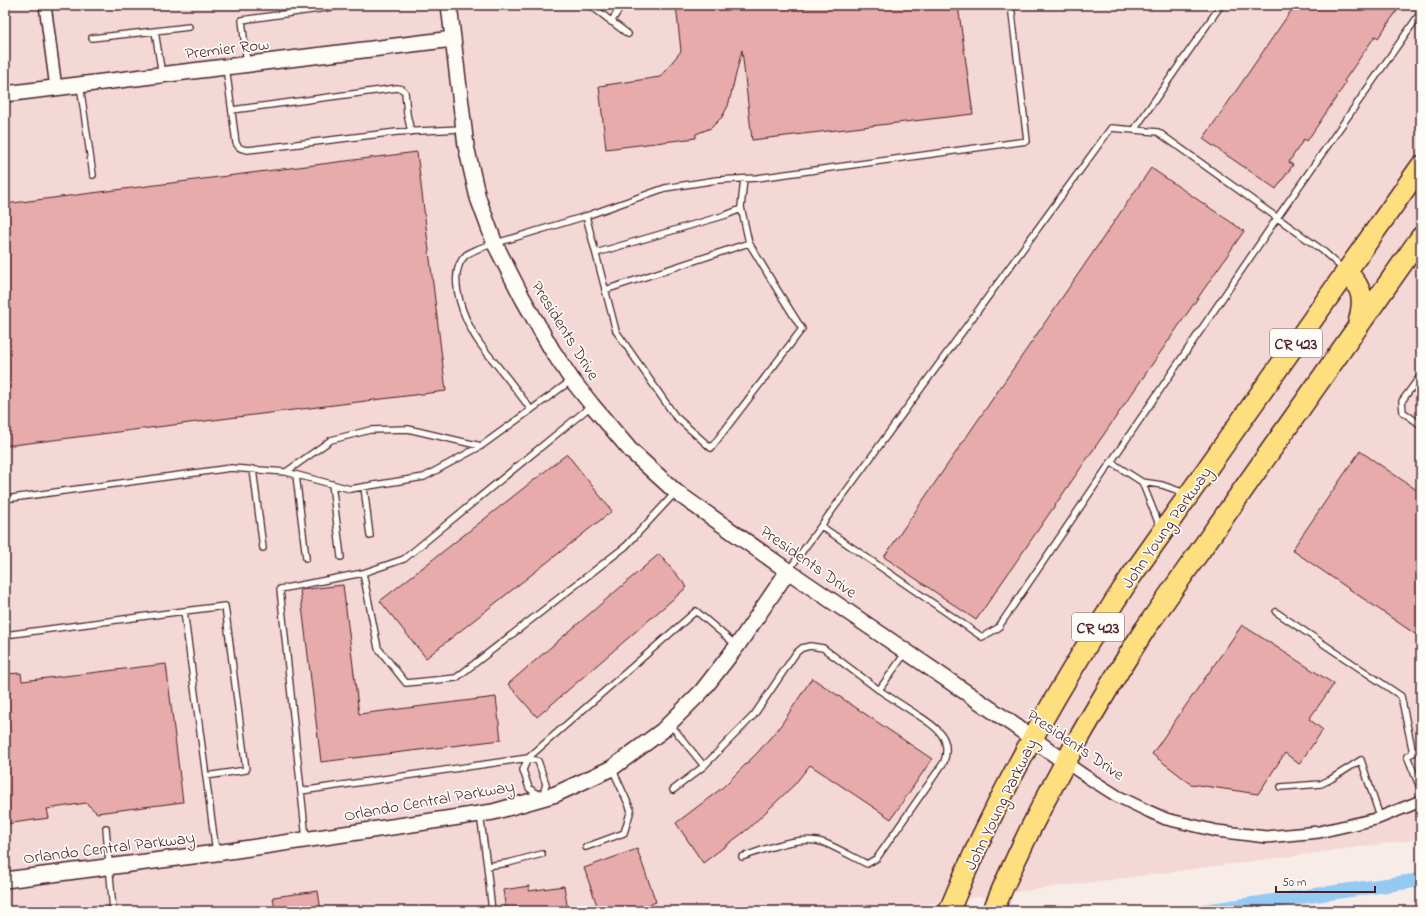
<svg xmlns="http://www.w3.org/2000/svg" width="1426" height="916" font-family="'Indie Flower',sans-serif">
	<style>
		.built { fill: #f3d8d5 }
		.lines { fill: none; stroke-linecap: round; stroke-linejoin: round }
		.canal { stroke: #94caf2; stroke-width: 14 }
		.building { fill: #e6abaa; stroke: #4a1f2b }
		.lane-casing { stroke: #4a1f2b; stroke-width: 8 }
		.street-casing { stroke: #4a1f2b; stroke-width: 14 }
		.secondary-casing { stroke: #4a1f2b; stroke-width: 18 }
		.highway-casing { stroke: #4a1f2b; stroke-width: 23 }
		.lane { stroke: #fdfcf7; stroke-width: 5.5 }
		.street { stroke: #fdfcf7; stroke-width: 11 }
		.secondary { stroke: #fdfcf7; stroke-width: 15 }
		.highway { stroke: #fedf80; stroke-width: 20 }
		.labels { text-anchor: middle; stroke-width: 3.5; stroke-linejoin: round; paint-order: stroke }
		.shield { fill: #fdfcf7; stroke: #806168; stroke-width: 1 }
		.shield-label { font-size: 16px; font-weight: bold; fill: #4a1f2b }
		.street-label { font-size: 17px; fill: #4a1f2b; stroke: #fdfcf7 }
	</style>
	<rect width="100%" height="100%" fill="#f8ece8"/>
	<filter id="ink" filterUnits="userSpaceOnUse"><feTurbulence type="fractalNoise" baseFrequency=".025" numOctaves="2"/><feDisplacementMap in="SourceGraphic" scale="8" xChannelSelector="R" yChannelSelector="G"/><feConvolveMatrix kernelMatrix="1 2 1 2 8 2 1 2 1" color-interpolation-filters="sRGB"/></filter>
	<g filter="url(#ink)">
		<path class="built" d="M5,5H1421V839L873,911H5Z"/>
		<g class="lines">
			<path class="canal" d="M1203,911L1421,880"/>
		</g>
		<path class="building" d="M676,5H958L973,114L752,140L742,50L728,106L722,117L711,128L696,134V138L606,149L599,86L660,77L681,51Z
			M1295,5H1401L1378,38L1375,36L1344,81L1346,83L1307,141L1304,139L1289,162L1293,165L1276,189L1203,139Z
			M417,152L446,391L5,446V204Z
			M1151,168L1244,231L976,620L884,557Z
			M1360,451L1421,493V638L1292,550Z
			M567,454L612,511L426,658L380,601Z
			M659,554L687,587L537,717L508,684Z
			M343,585L359,714L496,697L501,740L321,762L300,590Z
			M1242,625L1334,684L1309,719L1323,730L1299,764L1285,753L1258,794L1191,784L1152,754Z
			M166,664L183,802L97,813L86,803L47,809L49,818L5,824V674L21,673L22,681Z
			M812,678L932,759L891,819L810,765L794,785L748,829L703,863L676,823L722,788L758,752L781,725Z
			M637,849L656,902L643,907L645,911H599L584,868Z
			M529,886V891L564,886L568,911H506L503,890Z
			M318,891L321,911H275L273,897Z"/>
		<g class="lines">
			<g class="lane-casing">
				<path id="lane" d="M590,5L628,34
					M611,22L622,5
					M155,31L189,27
					M92,38L155,31L162,75
					M247,64L242,20L347,5
					M226,67L236,143C239,149 242,149 248,150L397,132L462,129
					M80,85L93,175
					M232,110L397,88L402,89L405,92L407,114L411,132
					M1134,130L1221,5
					M586,216L616,331L675,416L711,448L802,329L778,291L749,243L741,207L744,179
					M596,253L726,215L741,209
					M605,290L749,243
					M1421,375L1402,401L1403,412L1421,425
					M531,410C520,394 508,379 496,364C487,353 477,342 471,329C461,310 447,272 466,255C470,252 476,250 480,248L586,216L665,188L717,180L757,178L1027,141L1011,5
					M1111,462L1142,482L1162,485L1185,493
					M253,469L263,548
					M286,472L331,440L370,430L408,429L481,446
					M296,475L306,558
					M1142,482L1160,527
					M332,484L341,557
					M364,487L370,536
					M5,499L231,468L286,472L350,489L424,477L481,446L572,380
					M821,526L982,637L998,628L1277,218L1421,12
					M788,571L1111,128L1158,132L1322,250L1343,269
					M363,573L378,648L406,683L456,678L626,546L675,493
					M1276,612L1401,696L1413,753
					M5,635L184,611
					M670,724L704,766L754,715L796,653L802,648L810,646L823,648L879,690
					M1421,749L1407,756L1421,790
					M528,758L538,761L546,784L542,798L529,788L523,770Z
					M206,776L246,770L225,606L184,611L216,852
					M1281,787L1321,784L1331,779L1361,760L1380,817
					M673,790L704,766
					M301,791L528,758L696,611L736,645
					M480,814L487,866L508,863L542,854
					M106,828L113,911
					M306,839L280,589L363,573L404,559L591,406
					M586,847L624,833L631,810L612,768
					M742,857C766,849 800,834 825,843C839,849 853,857 867,864L877,858L944,762C953,735 933,725 913,712C902,705 890,697 879,690L906,652
					M487,866L492,911"/>
			</g>
			<g class="street-casing">
				<path id="street" d="M45,5L56,88
					M1065,762L1087,777L1117,796L1148,811L1166,819L1217,831L1266,837L1319,832L1376,819L1421,801"/>
			</g>
			<g class="secondary-casing">
				<path id="secondary" d="M449,5L466,146L478,198L495,244L522,297L552,350L572,380L592,405L631,451L676,492L788,571L1011,723L1065,762
					M5,94L453,39
					M5,880L216,853L493,812L556,794L612,768L662,731L702,691L737,646L788,571"/>
			</g>
			<g class="highway-casing">
				<path id="highway" d="M1346,272C1365,289 1364,302 1358,325
					M949,911C997,793 1060,684 1130,578L1421,166
					M993,911C1034,812 1088,719 1145,629L1421,237"/>
			</g>
			<use href="#lane" class="lane"/>
			<use href="#street" class="street"/>
			<use href="#secondary" class="secondary"/>
			<use href="#highway" class="highway"/>
		</g>
	</g>
	<g class="labels">
		<g class="shield">
			<rect x="1270" y="329" width="52" height="28" rx="3"/>
			<rect x="1072" y="613" width="52" height="28" rx="3"/>
		</g>
		<g class="shield-label">
			<text x="1296" y="349">CR 423</text>
			<text x="1098" y="633">CR 423</text>
		</g>
		<g class="street-label">
			<text transform="translate(227 48) rotate(-7)" y="6">Premier Row</text>
			<text transform="translate(566 330) rotate(58)" y="6">Presidents Drive</text>
			<text transform="translate(1166 527) rotate(-55)" y="6">John Young Parkway</text>
			<text transform="translate(809 561) rotate(35)" y="6">Presidents Drive</text>
			<text transform="translate(1076 744) rotate(34)" y="6">Presidents Drive</text>
			<text transform="translate(429 800) rotate(-10)" y="6">Orlando Central Parkway</text>
			<text transform="translate(1000 804) rotate(-64)" y="6">John Young Parkway</text>
			<text transform="translate(109 847) rotate(-7)" y="6">Orlando Central Parkway</text>
		</g>
	</g>
	<rect width="1426" height="916" fill="none" stroke="#fdfcf7" stroke-width="20"/>
	<rect x="10" y="10" width="1406" height="896" fill="none" stroke="#4a1f2b" stroke-width="1.5" filter="url(#ink)"/>
	<path d="M1276 886v6h99v-6" fill="none" stroke="#4a1f2b" stroke-width="2"/>
	<text x="1282" y="886" font-size="12" fill="#4a1f2b" stroke="#fdfcf7" stroke-width="3" paint-order="stroke">50 m</text>
</svg>
